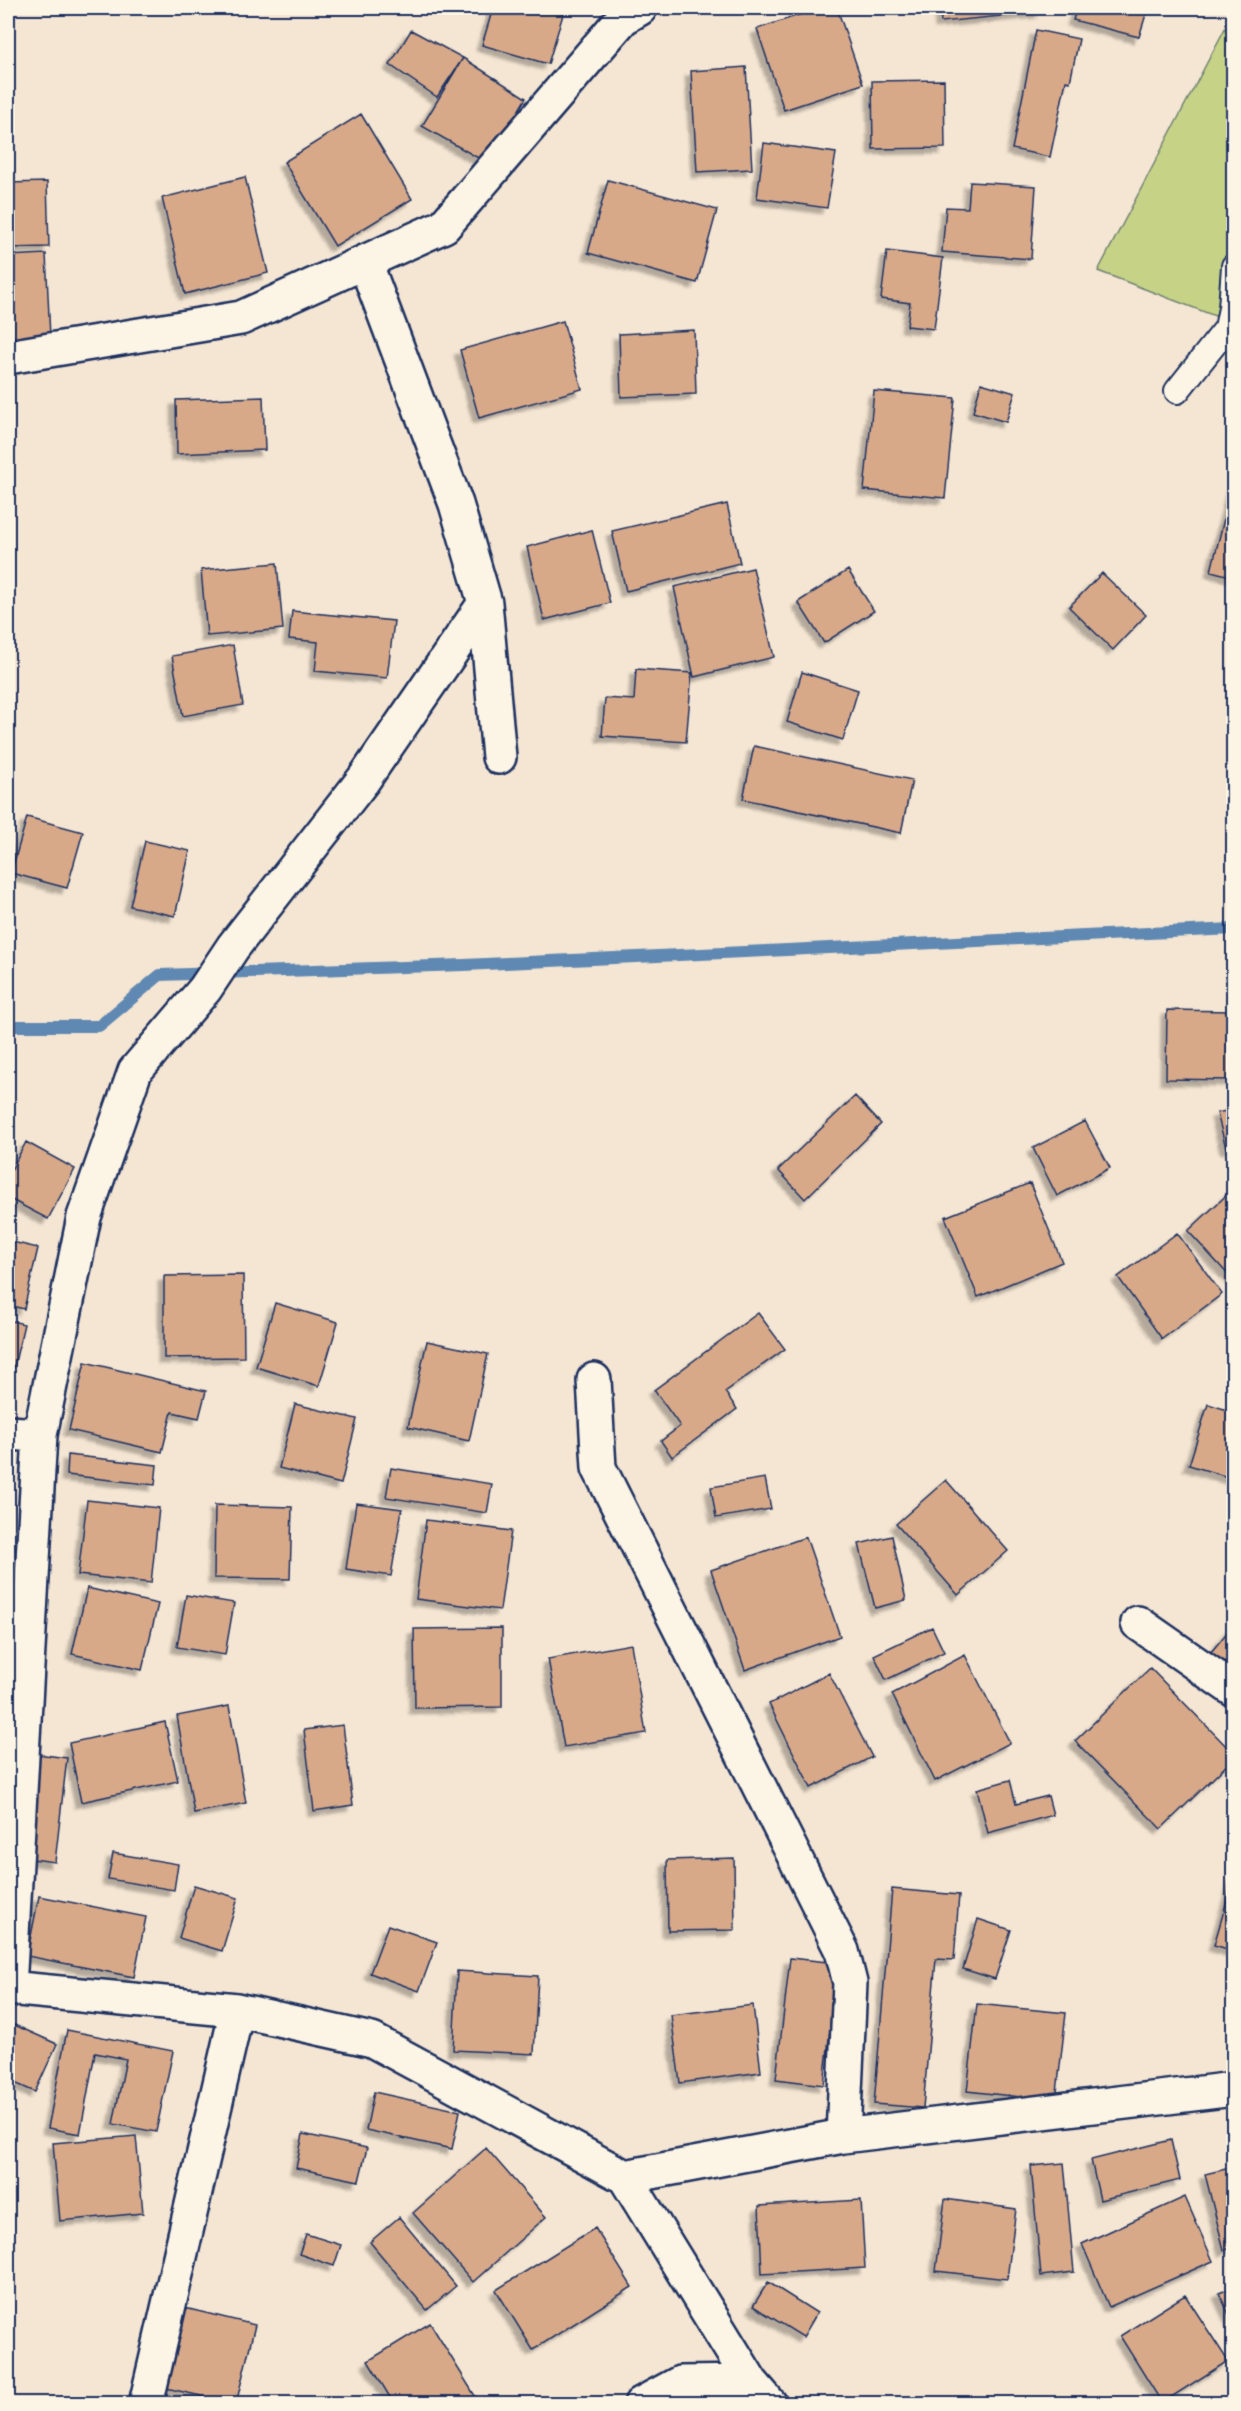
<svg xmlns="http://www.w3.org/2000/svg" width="1241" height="2411" font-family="Pangolin,sans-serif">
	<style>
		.green { fill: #c6d387; stroke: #708172; stroke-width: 1.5 }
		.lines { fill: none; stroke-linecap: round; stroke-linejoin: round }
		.stream { stroke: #5f88b2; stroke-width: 12 }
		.building { fill: #d8a989; stroke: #1b2f5e; stroke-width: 1.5; filter: url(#shadow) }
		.lane-casing { stroke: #1b2f5e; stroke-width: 28 }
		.street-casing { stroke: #1b2f5e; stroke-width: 38 }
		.lane { stroke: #fcf5e5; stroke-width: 24 }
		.street { stroke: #fcf5e5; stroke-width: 33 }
	</style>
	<defs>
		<filter id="shadow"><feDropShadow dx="-5.5" dy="5.5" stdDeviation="1.5" flood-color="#0004"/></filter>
	</defs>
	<rect width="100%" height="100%" fill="#f5e6d3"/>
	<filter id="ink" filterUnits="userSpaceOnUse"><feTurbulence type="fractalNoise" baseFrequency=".0167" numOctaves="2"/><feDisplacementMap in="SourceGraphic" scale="12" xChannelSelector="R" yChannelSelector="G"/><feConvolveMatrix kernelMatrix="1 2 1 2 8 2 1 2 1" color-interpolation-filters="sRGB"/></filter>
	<g filter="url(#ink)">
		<path class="green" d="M1233,13V323L1098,271Z"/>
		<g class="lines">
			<path class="stream" d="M8,1026H99L160,975L464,965L1234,929"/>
		</g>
		<path class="building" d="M493,8H565L548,64L482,45Z
			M820,8H837L863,84L784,110L757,29Z
			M940,8H1041V12L941,22Z
			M1077,8H1148L1139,37L1073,20Z
			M411,30L463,58L437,97L390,65Z
			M1036,30L1079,39L1070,82L1066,81L1050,157L1012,149Z
			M463,58L526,98L487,163L422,126Z
			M746,67L752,169L697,172L691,71Z
			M944,80L945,148L873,149L872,81Z
			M361,114L412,199L335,246L284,162Z
			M764,143L836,153L827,208L757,198Z
			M245,177L268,273L185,294L162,198Z
			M608,180L717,210L697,283L588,253Z
			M47,182L49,247L8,248V183Z
			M970,182L1036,186L1031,259L942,252L946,207L968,208Z
			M887,251L943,258L934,329L907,326L910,303L881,299Z
			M46,254L50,337L8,339V256Z
			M563,321L582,389L479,418L460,350Z
			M694,330L696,394L621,397L619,334Z
			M981,383L1015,393L1006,422L973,412Z
			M874,391L955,398L945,498L864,490Z
			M263,397L265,450L177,454L176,400Z
			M1234,479V577L1211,571Z
			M727,504L740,563L626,591L612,531Z
			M592,530L610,603L544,620L527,547Z
			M277,563L283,629L207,636L201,570Z
			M753,568L774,657L694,677L674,587Z
			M848,570L874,611L824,643L798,602Z
			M1102,573L1146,615L1113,650L1069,607Z
			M292,611L394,621L387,678L315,671L318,642L289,639Z
			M233,645L243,705L183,716L172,656Z
			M636,669L692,673L686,742L602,736L605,698L634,700Z
			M802,672L858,690L843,740L787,722Z
			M754,746L912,780L901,833L743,799Z
			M27,817L83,832L67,888L11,873Z
			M145,841L190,851L175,916L130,906Z
			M1167,1010L1233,1011L1231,1080L1166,1079Z
			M855,1096L881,1124L805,1199L778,1170Z
			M1234,1109V1147L1226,1148L1217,1113Z
			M1085,1121L1110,1168L1057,1196L1033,1148Z
			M26,1142L75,1169L48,1219L8,1198V1176Z
			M1030,1183L1062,1262L978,1297L945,1217Z
			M1234,1188V1281L1188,1231Z
			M1177,1233L1222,1294L1162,1339L1118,1277Z
			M8,1241L38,1248L24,1309L8,1305Z
			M243,1275L244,1357L164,1358V1276Z
			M275,1303L338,1322L319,1386L256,1367Z
			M758,1313L785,1349L725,1392L737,1409L672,1457L661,1441L680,1426L654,1390Z
			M8,1320L24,1324L8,1392Z
			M427,1341L488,1354L469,1441L408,1427Z
			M85,1362L206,1391L199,1418L172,1412L162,1452L69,1430Z
			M295,1404L357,1419L341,1484L279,1468Z
			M1208,1404L1234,1412V1479L1189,1465Z
			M68,1455L157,1465L155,1485L67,1475Z
			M391,1468L492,1484L487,1513L386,1497Z
			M765,1478L771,1509L716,1518L711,1487Z
			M946,1480L1008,1551L958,1595L896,1524Z
			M87,1500L159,1508L151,1583L78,1575Z
			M356,1503L402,1509L391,1576L346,1569Z
			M215,1505L292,1507L290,1579L214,1578Z
			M426,1520L511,1531L500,1610L416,1599Z
			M892,1536L906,1600L875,1608L859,1544Z
			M806,1537L840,1636L745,1670L711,1570Z
			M87,1588L158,1604L142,1670L72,1654Z
			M186,1595L234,1603L225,1655L177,1647Z
			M1234,1624V1670L1211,1652Z
			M932,1627L944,1652L886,1680L874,1655Z
			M502,1628V1707L415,1708L414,1629Z
			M631,1644L646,1733L564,1747L548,1659Z
			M965,1655L1010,1743L935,1781L892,1694Z
			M1150,1668L1234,1754V1758L1161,1829L1075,1741Z
			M829,1673L872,1757L811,1788L769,1704Z
			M229,1706L246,1803L194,1813L177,1716Z
			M165,1722L178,1781L81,1802L69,1743Z
			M343,1725L353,1805L314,1811L304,1730Z
			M37,1754L67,1758L55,1862L25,1858Z
			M1010,1780L1016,1804L1048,1796L1053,1815L988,1833L977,1789Z
			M113,1853L178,1864L174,1890L108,1879Z
			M734,1858L735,1930L668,1931L667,1860Z
			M1234,1876V1951L1214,1945Z
			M194,1885L238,1898L222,1951L179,1938Z
			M892,1889L959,1895L954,1960L936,1959L923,2108L874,2104Z
			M39,1896L146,1917L134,1977L27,1956Z
			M978,1919L1011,1930L995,1979L963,1969Z
			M388,1925L437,1942L419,1991L370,1973Z
			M790,1958L837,1963L824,2085L776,2079Z
			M457,1971L538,1976L534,2054L453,2050Z
			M977,2004L1066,2013L1056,2101L967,2091Z
			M753,2005L761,2072L680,2083L671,2015Z
			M10,2023L57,2044L35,2092L8,2080V2028Z
			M67,2030L173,2051L156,2132L113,2124L126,2059L95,2053L80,2134L48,2128Z
			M374,2092L460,2111L452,2149L366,2130Z
			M303,2134L367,2148L359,2181L296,2168Z
			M136,2136L143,2213L60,2221L53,2143Z
			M1171,2140L1180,2180L1100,2200L1091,2160Z
			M486,2148L546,2217L473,2282L413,2213Z
			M1064,2163L1074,2272L1041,2276L1031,2166Z
			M1234,2167V2247L1224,2250L1205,2174Z
			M1185,2197L1213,2261L1109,2307L1082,2244Z
			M945,2199L1016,2209L1007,2279L936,2271Z
			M861,2200L865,2268L762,2274L759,2206Z
			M399,2217L456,2286L427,2310L370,2242Z
			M595,2228L632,2287L533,2350L496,2290Z
			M306,2234L341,2245L334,2266L299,2254Z
			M768,2282L817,2313L803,2337L753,2306Z
			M1234,2287V2325L1219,2293Z
			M1185,2295L1228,2361L1162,2403L1120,2336Z
			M185,2308L255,2325L236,2404L166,2388Z
			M430,2323L480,2404H394L368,2361Z"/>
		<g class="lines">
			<g class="lane-casing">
				<path id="lane" d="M1177,391L1227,328L1231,308L1234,266"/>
			</g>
			<g class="street-casing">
				<path id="street" d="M365,262L456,504L485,603L499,757
					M8,357L241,318L444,226L623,18L640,8
					M594,1380L599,1468L842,1951L850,1983L843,2136
					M8,1433L40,1435
					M1138,1623L1234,1690
					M8,1988L237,2010L372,2040L625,2177L843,2136L1234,2089
					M9,1988L40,1435L84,1217L135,1071L205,989L233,947L364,779L485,603
					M625,2177L751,2382L770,2404
					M146,2404L237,2010
					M641,2404L680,2383L751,2382"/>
			</g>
			<use href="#lane" class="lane"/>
			<use href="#street" class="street"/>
		</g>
	</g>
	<rect width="1241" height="2411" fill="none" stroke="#fcf5e5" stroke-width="30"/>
	<rect x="15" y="15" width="1211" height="2381" fill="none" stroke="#1b2f5e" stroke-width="2" filter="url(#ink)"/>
</svg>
